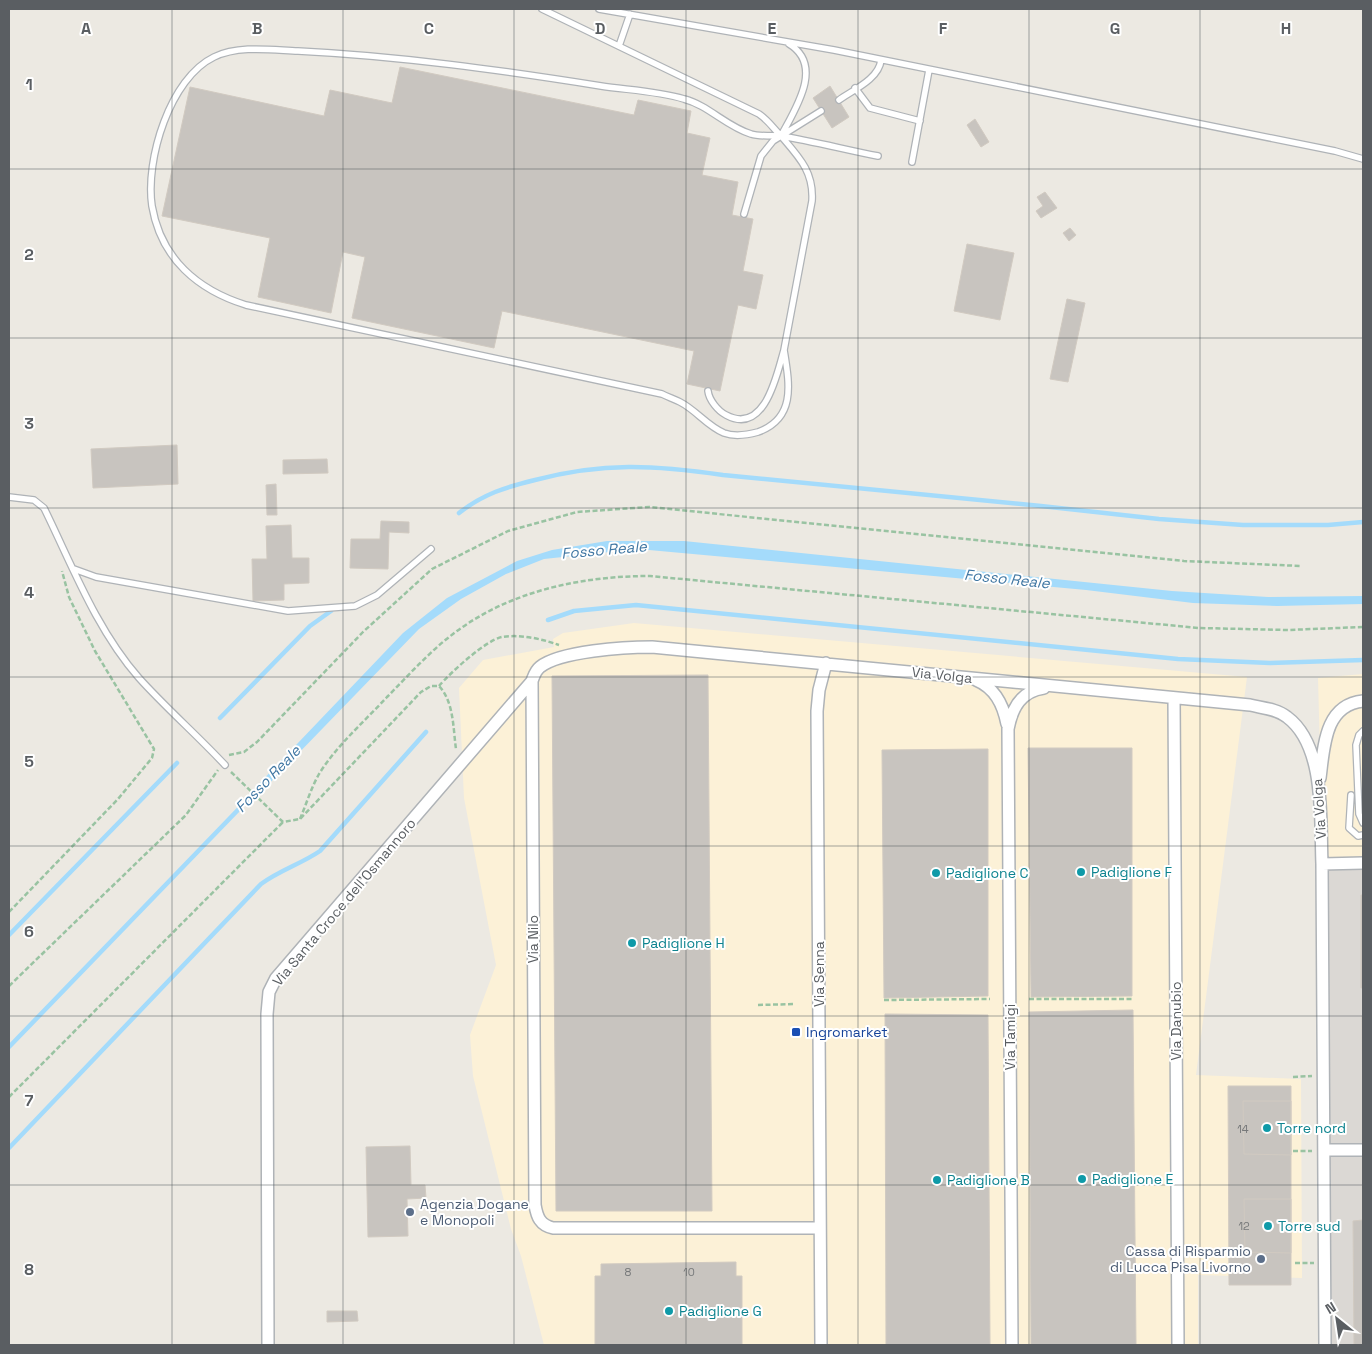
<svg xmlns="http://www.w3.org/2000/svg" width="1372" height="1354" font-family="'Space Grotesk',sans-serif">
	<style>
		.commercial { fill: #fcf1d7 }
		.industrial { fill: #dbd8d4 }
		.water { fill: #a4dbfb }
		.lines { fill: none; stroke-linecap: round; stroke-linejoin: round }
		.stream { stroke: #a4dbfb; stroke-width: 4.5 }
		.building { fill: #c8c4bf; stroke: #d1cac1 }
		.lane-casing { stroke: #afb3b7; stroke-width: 8 }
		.street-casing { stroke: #afb3b7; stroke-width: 14 }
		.path { stroke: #99c3a2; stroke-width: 2.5; stroke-dasharray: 5 2.5; stroke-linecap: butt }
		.lane { stroke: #fff; stroke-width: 5.5 }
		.street { stroke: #fff; stroke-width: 11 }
		.grid { fill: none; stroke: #5a5e62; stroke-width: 1; stroke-opacity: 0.55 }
		.culture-dot { fill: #0f9aa8; stroke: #fff; stroke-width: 2 }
		.transit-dot { fill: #1a4fb4; stroke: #fff; stroke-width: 2 }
		.service-dot { fill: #5c6f8a; stroke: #fff; stroke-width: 2 }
		.labels { text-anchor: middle; stroke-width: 4; stroke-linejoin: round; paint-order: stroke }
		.number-label { font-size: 11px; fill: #767879 }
		.street-label { font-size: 14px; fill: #5a5e62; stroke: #fff }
		.culture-label { font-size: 14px; fill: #0d838f; stroke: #fff; text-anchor: start }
		.transit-label { font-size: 14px; fill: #164399; stroke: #fff; text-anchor: start }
		.service-label { font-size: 14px; fill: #4e5e75; stroke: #fff; text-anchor: start }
		.water-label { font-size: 15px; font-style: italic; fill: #4077a3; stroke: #fff }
		.grid-label { font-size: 16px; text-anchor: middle; font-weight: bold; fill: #5a5e62; stroke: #fff; stroke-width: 4; stroke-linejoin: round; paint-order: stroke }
	</style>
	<rect width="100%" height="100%" fill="#ece9e2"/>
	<path class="commercial" d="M634,623L1247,677L1196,1075L1301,1079L1302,1278L1198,1275V1345H544L521,1256L511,1229L473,1076L470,1035L496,965L464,798L459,688L483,660L554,647L553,639L563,633Z
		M1363,674V864L1323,865L1318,678Z"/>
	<path class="industrial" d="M1363,864V1345H1326L1323,865Z"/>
	<path class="water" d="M607,541H684L1172,591L1268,597L1363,596V604L1277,606L1193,603L1086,590L638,549L544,559L506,574L461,599L419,629L260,793L255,788L403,633L447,598L517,561L552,550Z"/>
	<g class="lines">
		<path class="stream" d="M459,513C483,494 506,487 535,480C603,462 654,465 723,475L1041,506L1159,519L1243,525H1328L1363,522
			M548,620L574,611L636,605L1178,659L1270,663L1363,660
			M220,718L310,626L331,611
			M9,935L177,763
			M9,1047L260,787
			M9,1148L261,884C280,870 301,864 320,851L426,732"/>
	</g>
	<path class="building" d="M400,67L634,115L638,100L691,111L687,133L710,138L702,175L738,182L732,215L753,219L743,271L763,275L756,309L738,305L720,391L687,384L694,351L502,311L494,348L352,318L365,257L343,252L331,313L258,297L270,238L162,216L190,87L324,116L330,90L392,103Z
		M830,86L849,117L832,128L813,98Z
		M975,119L989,142L981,147L967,125Z
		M1045,192L1057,208L1041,218L1036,211L1043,206L1037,197Z
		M1070,228L1076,235L1069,241L1063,233Z
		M967,244L1014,253L1000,320L954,311Z
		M1067,299L1085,303L1068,382L1050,379Z
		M177,445L178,484L93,488L91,449Z
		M327,459L328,473L283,474V460Z
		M276,484L277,515H267L266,485Z
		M381,521L409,522V533L389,532L388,569L350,568L351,539H380Z
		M291,525L292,558H309V583L284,584V600L253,601L252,559H267L266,526Z
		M708,675L712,1211H556L552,676Z
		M1028,748H1132V996L1031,997Z
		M988,749V996L884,998L882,750Z
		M1361,895H1363V988H1361Z
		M1133,1010L1136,1345H1031L1029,1012Z
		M885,1014L988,1015L990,1345H886Z
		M1362,1016H1363V1122Z
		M1228,1086H1291V1285H1229Z
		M1243,1101H1291V1155L1244,1154Z
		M410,1146L411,1185H425L426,1198L407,1199L408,1236L368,1237L366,1147Z
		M1244,1199H1291V1253L1245,1252Z
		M1363,1220V1345H1354L1353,1221Z
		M736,1262V1276H742V1345H595V1276H601V1264Z
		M327,1311H357L358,1321L327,1322Z"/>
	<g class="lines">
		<g class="lane-casing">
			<path id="lane" d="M542,9L759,114C769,121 773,128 781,136C799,157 814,172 812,201L784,350
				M599,9L834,50L1335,151L1363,159
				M619,46L630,14
				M855,88L870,108L920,121
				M839,100C853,90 879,79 881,60
				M782,134C796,108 824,65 789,44
				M912,162L929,70
				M744,214L761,156L773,141L821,111
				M708,391C709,400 718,411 726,415C765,436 777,374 784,350C789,382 797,418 758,432C747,435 735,437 724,433C707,426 696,410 680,402C674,399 668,397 662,394L246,305C198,290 161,259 152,206C145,160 170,78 214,57C239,45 272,50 298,51C399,56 500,70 601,86C628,90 658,91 684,99C708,105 727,127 751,134C760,137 771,135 780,136C813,141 846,150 878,156
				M9,497L34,500L44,508C72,565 96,629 139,678C166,708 197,735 225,765
				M74,569L96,577L288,611L355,606L377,595L431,549
				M1363,731L1359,735L1356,745L1359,814L1363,823
				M1351,795L1349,828L1358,836L1363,835"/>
		</g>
		<g class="street-casing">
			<path id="street" d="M976,680C995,688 1003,704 1007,724
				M1174,698L1178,1345
				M1320,778C1324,748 1324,705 1363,701
				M1322,864L1363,863
				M1324,1150H1363
				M820,1228H553C540,1225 537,1217 535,1205L532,681C534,676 535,671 540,667C560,651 625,647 652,647L1250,705C1263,708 1277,709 1287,717C1326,746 1320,820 1322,864L1325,1345
				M268,1345L267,1014L269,992L276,978L532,681
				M821,1345L817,711L819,690L826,663
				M1012,1345L1008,729C1012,708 1021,691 1044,688"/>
		</g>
		<path class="path" d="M439,686C450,673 486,640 502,637C521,634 542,639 559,645
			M229,755L244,752L257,742L363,632L432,569L508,531L577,512L649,507L1184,561L1301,566
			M231,772L283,822L300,819L421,692L431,686H439C454,702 453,728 456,749
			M300,819C306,805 311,788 319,774C337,745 364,722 387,697C408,676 429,652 453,634C509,591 581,576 650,576L1199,628L1288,630L1363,627
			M9,912L118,799L152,758L154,749L95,651L69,597L62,571
			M9,986L186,815L218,770
			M1029,999H1134
			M884,1000L990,999
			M758,1005L795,1004
			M1293,1077L1312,1076
			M9,1097L283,822
			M1293,1151H1312
			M1295,1263H1314"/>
		<use href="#lane" class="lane"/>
		<use href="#street" class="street"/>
	</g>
	<path class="grid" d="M172,9V1345M343,9V1345M514,9V1345M686,9V1345M858,9V1345M1029,9V1345M1200,9V1345M9,169H1363M9,338H1363M9,508H1363M9,677H1363M9,846H1363M9,1016H1363M9,1185H1363"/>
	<g class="culture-dot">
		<circle cx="1081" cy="872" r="5"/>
		<circle cx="936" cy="873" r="5"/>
		<circle cx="632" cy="943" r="5"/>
		<circle cx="1267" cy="1128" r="5"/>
		<circle cx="1082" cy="1179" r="5"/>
		<circle cx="937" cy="1180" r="5"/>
		<circle cx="1268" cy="1226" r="5"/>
		<circle cx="669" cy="1311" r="5"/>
	</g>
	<rect class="transit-dot" x="791" y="1027" width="10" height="10" rx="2.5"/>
	<g class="service-dot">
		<circle cx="410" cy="1212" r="5"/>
		<circle cx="1261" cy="1259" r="5"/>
	</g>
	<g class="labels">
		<g class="number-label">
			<text x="1243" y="1133">14</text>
			<text x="1244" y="1230">12</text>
			<text x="628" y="1276">8</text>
			<text x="689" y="1276">10</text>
		</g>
		<g class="street-label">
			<text transform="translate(942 675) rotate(6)" y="5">Via Volga</text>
			<text transform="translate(1319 809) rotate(-94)" y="5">Via Volga</text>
			<text transform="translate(344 902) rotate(-50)" y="5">Via Santa Croce dell'Osmannoro</text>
			<text transform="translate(533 939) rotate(-90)" y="5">Via Nilo</text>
			<text transform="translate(819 974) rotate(-90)" y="5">Via Senna</text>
			<text transform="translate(1176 1021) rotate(-90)" y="5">Via Danubio</text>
			<text transform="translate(1010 1037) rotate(-90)" y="5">Via Tamigi</text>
		</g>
		<g class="culture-label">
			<text x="1091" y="877">Padiglione F</text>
			<text x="946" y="878">Padiglione C</text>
			<text x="642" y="948">Padiglione H</text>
			<text x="1277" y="1133">Torre nord</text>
			<text x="1092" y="1184">Padiglione E</text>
			<text x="947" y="1185">Padiglione B</text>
			<text x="1278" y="1231">Torre sud</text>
			<text x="679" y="1316">Padiglione G</text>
		</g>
		<g class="transit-label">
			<text x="806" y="1037">Ingromarket</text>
		</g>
		<g class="service-label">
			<text x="420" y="1209">Agenzia Dogane<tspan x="420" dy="16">e Monopoli</tspan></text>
			<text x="1251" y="1256" text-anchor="end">Cassa di Risparmio<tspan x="1251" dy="16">di Lucca Pisa Livorno</tspan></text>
		</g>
		<g class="water-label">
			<text transform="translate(604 550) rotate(-5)" y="5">Fosso Reale</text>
			<text transform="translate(1007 579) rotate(6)" y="5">Fosso Reale</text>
			<text transform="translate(268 779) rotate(-46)" y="5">Fosso Reale</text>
		</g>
	</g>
	<g class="grid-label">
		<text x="86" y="34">A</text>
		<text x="257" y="34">B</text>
		<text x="429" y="34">C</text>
		<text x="600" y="34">D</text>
		<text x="772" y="34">E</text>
		<text x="943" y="34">F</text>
		<text x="1115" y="34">G</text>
		<text x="1286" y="34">H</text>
		<text x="29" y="90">1</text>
		<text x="29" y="260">2</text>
		<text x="29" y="429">3</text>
		<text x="29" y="598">4</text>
		<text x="29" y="767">5</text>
		<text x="29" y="937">6</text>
		<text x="29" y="1106">7</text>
		<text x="29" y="1275">8</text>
	</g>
	<rect width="1372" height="1354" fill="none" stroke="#5a5e62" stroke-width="20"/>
	<g transform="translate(1337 1319) rotate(330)" stroke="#ffffff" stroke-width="4" paint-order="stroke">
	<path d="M0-4L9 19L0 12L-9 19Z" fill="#5a5e62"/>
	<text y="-8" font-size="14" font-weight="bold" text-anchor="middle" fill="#5a5e62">N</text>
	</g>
</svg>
